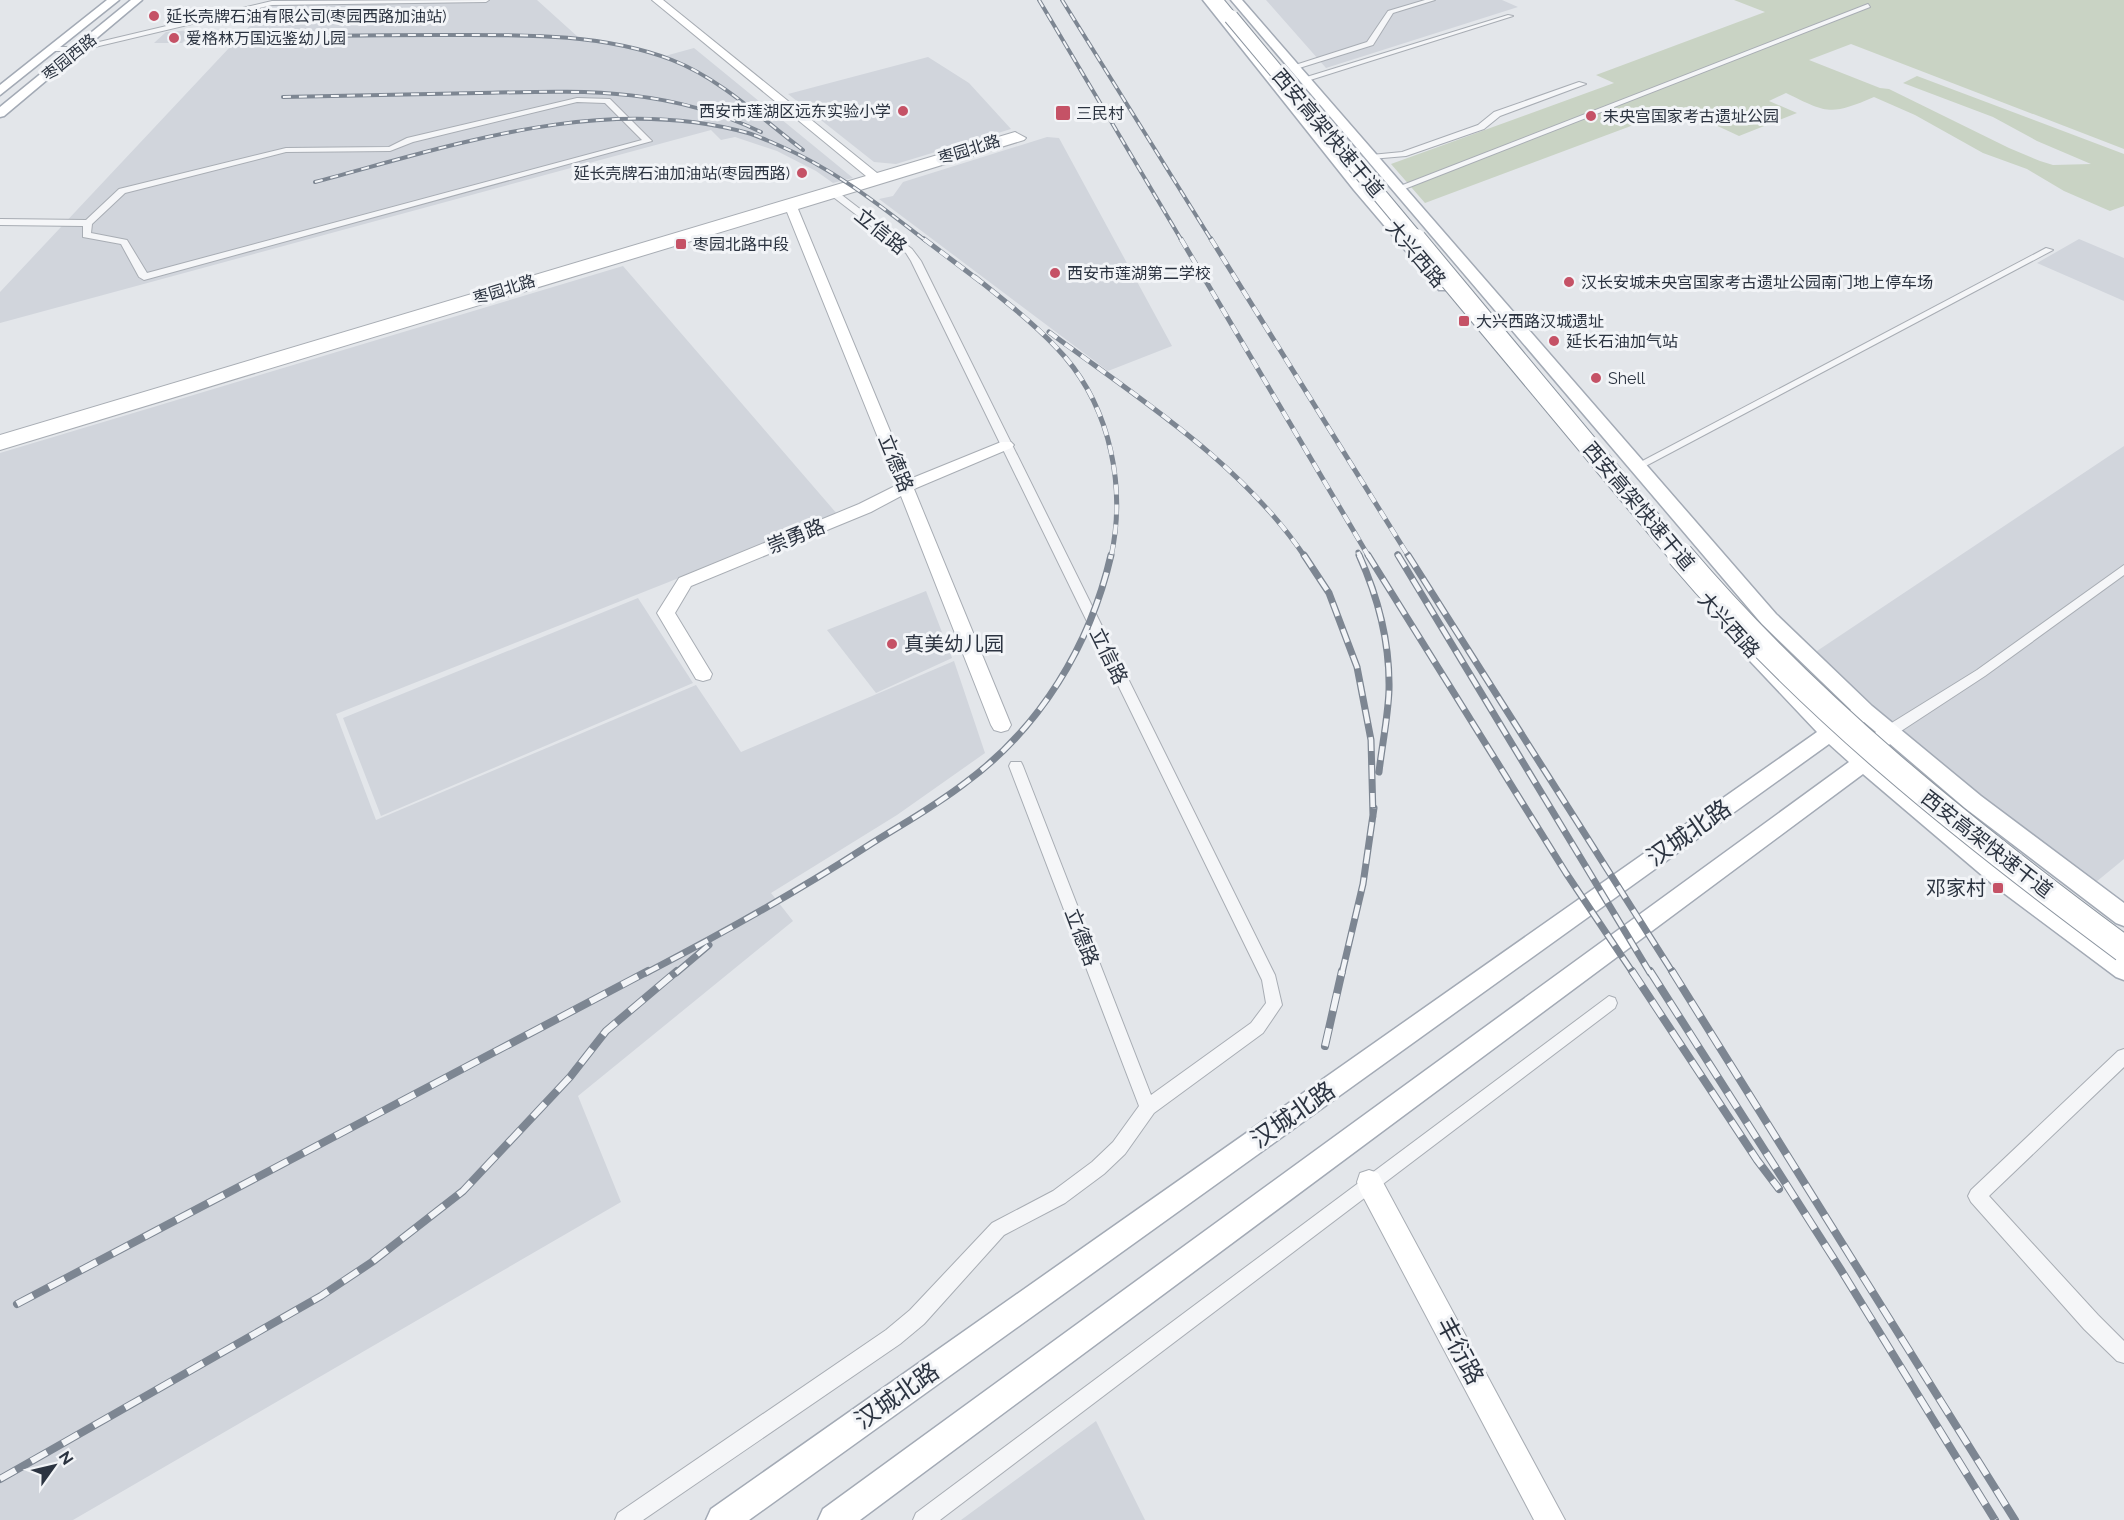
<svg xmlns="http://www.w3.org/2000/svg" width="2124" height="1520" font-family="Raleway,'Noto Sans SC',sans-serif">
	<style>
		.built { fill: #d1d5dc }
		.green { fill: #c9d3c4 }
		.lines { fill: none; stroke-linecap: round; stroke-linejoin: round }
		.street-casing { stroke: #a8adb4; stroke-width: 2 }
		.secondary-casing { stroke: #a8adb4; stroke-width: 2 }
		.primary-casing { stroke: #a3aab5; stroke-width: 3 }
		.highway-casing { stroke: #8b949f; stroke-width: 2 }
		.street { fill: #f5f6f8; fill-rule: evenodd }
		.secondary { fill: #fff; fill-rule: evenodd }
		.primary { fill: #fff; fill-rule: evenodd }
		.highway { fill: #fff; fill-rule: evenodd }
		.rail-far3-casing { stroke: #7d8692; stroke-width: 4 }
		.rail-far2-casing { stroke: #7d8692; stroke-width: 5 }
		.rail-far1-casing { stroke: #7d8692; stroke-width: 7 }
		.rail-casing { stroke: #7d8692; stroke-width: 8 }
		.rail-far3 { stroke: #f2f4f7; stroke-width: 2; stroke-dasharray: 8; stroke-linecap: butt }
		.rail-far2 { stroke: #f2f4f7; stroke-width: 4; stroke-dasharray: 10; stroke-linecap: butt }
		.rail-far1 { stroke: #f2f4f7; stroke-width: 4.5; stroke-dasharray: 14; stroke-linecap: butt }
		.rail { stroke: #f2f4f7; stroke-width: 6; stroke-dasharray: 18; stroke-linecap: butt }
		.highway-bridge-far2-casing { stroke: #8b949f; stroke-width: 16; stroke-linecap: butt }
		.highway-bridge-far1-casing { stroke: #8b949f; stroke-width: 22; stroke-linecap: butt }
		.highway-bridge-casing { stroke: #8b949f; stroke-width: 28; stroke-linecap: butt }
		.highway-bridge-far2 { stroke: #fff; stroke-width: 14 }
		.highway-bridge-far1 { stroke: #fff; stroke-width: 20 }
		.highway-bridge { stroke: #fff; stroke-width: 26 }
		.poi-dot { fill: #c55266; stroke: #f2f4f7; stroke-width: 2 }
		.labels { text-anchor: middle; stroke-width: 6; stroke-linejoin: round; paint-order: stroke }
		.far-poi-label { font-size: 16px; fill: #2c3441; stroke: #f2f4f7; text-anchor: start }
		.far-street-label { font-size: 16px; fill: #2c3441; stroke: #f2f4f7 }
		.street-label { font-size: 20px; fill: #2c3441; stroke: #f2f4f7 }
		.poi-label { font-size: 20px; fill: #2c3441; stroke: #f2f4f7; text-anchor: start }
		.near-street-label { font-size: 24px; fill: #2c3441; stroke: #f2f4f7 }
	</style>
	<rect width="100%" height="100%" fill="#e3e6ea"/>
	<path class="built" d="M274,0H537L578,37L627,45L665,56L694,48L853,178L833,183L816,171L777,151L735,137L721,140L711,130L0,323V292Z
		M1266,0H1502L1518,7L1326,68Z
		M195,30L182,43H154L166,32Z
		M928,57L969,83L1011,129L896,164L874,162L788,94Z
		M1047,137L1059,138L1172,346L1108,371L879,199L893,196L903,182Z
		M2079,239L2124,258V301L2037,263Z
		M623,266L838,515L336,714L376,820L696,685L741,752L954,661L985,753L897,815L771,893L793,921L578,1096L621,1202L73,1520H0V453Z
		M2124,446V859L2096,882L1965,787L1888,722L1814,653Z
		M926,591L952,658L876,693L827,630Z
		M638,598L693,683L381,816L343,718Z
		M1096,1421L1145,1520H961Z"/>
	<path class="green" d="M1734,0H2124V149L1851,44L1809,60L1880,88L1889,89L2009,148L2040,161L2053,165L2091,164L2037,141L1993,117L1903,83L1917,76L2124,154V206L2110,211L2064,191L2027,169L1983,153L1915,115L1874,97C1830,116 1827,113 1786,93L1769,101L1797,113L1739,136L1679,108L1425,203L1391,164L1614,83L1596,75L1765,12Z"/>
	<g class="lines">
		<g class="street-casing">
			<path id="street" d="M489,0L486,2L272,5L78,51H53L49,49L53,47H78L272,1Z
				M1425,0H1435L1393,13L1373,45L1296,69L1289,67L1367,42L1388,11Z
				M1868,4L1870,7L1402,190L1395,188Z
				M1508,15L1513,16L1307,81L1300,79Z
				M1579,82L1586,84L1500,116L1484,129L1406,156L1371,159L1367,157L1371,155L1402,152L1478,125L1494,112Z
				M577,98L610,99L652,141L144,280L139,277L121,244L83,237V226L0,225V219L86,220L119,189L286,148L389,147L407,138ZM577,102L605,103L642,140L147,273L127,240L91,233L92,224L125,193L286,152L390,151L413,142Z
				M828,189H834L912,249L921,261L1275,975L1282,1005L1263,1033L1154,1113L1125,1154L1104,1174L1065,1203L1004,1235L924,1324L900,1344L643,1520H615L618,1513L886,1330L910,1310L992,1223L1053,1191L1092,1162L1113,1142L1139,1106L1009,766L1011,762H1021L1023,766L1151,1095L1251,1023L1266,1003L1262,980L911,261L906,253L828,193Z
				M2046,248L2053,250L1640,469H1632L1631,467Z
				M2124,565V575L1985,676L1895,735H1885L1883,731L1885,727L1977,670Z
				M1609,996L1615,998L1617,1003L1615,1008L940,1520H913L916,1513Z
				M2124,1049V1067L1989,1196L2098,1315L2124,1341V1363L2117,1361L2084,1329L1971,1202L1968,1196L1971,1190L2118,1051Z"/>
		</g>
		<g class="secondary-casing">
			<path id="secondary" d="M652,0H663L877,173L1015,132L1026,138L1024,140L798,209L910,479L1001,442H1011L1014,445L1011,448L914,489L1011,725L1008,730L1001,732L994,730L991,725L901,496L871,512L691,586L675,613L712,674L710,679L703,681L696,679L657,613L679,578L859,504L897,485L787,212L0,450V435L866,176Z
				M1369,1170L1378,1173L1565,1520H1534L1360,1191L1357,1182L1360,1173Z"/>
		</g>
		<g class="primary-casing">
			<path id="primary" d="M107,0H119L0,95V85Z
				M131,0H142L4,116L0,117V107Z
				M1203,0H1214L1364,184L1449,284L1451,287L1449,290H1439L1354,190Z
				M1231,0H1242L1776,614L1872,706L1981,796L2124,903V926L2116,923L1965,808L1890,744L1875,761L2013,874L2124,956V980L2116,977L1997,888L1863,774L860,1520H818L823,1509L1849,762L1829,744L749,1520H706L711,1509L1817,732L1750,661L1747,656L1750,651L1757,649L1764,651L1832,722L1851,710L1762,624ZM1864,722L1876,732L1861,748L1845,734Z"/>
		</g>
		<g class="highway-casing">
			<path id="highway" d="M1211,0H1224L1238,17L1236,20H1226Z"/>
		</g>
		<use href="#street" class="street"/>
		<use href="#secondary" class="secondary"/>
		<use href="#primary" class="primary"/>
		<use href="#highway" class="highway"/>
		<g class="rail-far3-casing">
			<path id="rail-far3" d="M1039,0L1182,241
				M1062,0L1212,241
				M248,37C312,36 375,35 439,35C516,35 599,32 672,60C721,79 762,119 803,150
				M283,97C348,96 414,94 479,93C583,91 664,86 761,132
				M315,182C454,145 604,93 748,133C758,136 768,141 778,145C834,169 878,204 926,241"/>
		</g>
		<g class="rail-far2-casing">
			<path id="rail-far2" d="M924,239L981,282
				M1181,239L1369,557
				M1211,239L1409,557
				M975,277C1006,302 1038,326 1065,357C1111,411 1126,488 1111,557
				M1049,332C1139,399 1241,462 1305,557
				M1358,552L1360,557
				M1397,554L1399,557"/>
		</g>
		<g class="rail-far1-casing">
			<path id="rail-far1" d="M1304,555L1329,593L1357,667L1371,740L1373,816
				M1359,555C1378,597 1390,643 1389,690C1388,717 1382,745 1379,772
				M1368,555L1566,873L1633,973
				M1398,555L1650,973
				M1408,555L1673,973
				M646,973C721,934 795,893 866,847C899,826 934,807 965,783C1040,728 1090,646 1111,555
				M676,973L709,945
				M1342,973L1363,884L1374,808"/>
		</g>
		<g class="rail-casing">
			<path id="rail" d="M1632,971L1757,1160L1779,1189
				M1650,971L1841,1270L1995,1520
				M1672,971L2015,1520
				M1325,1046L1342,971
				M17,1304L648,971
				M0,1479L321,1296L372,1262L463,1191L570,1077L606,1031L677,971"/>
		</g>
		<use href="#rail-far3" class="rail-far3"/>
		<use href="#rail-far2" class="rail-far2"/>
		<use href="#rail-far1" class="rail-far1"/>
		<use href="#rail" class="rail"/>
		<g class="highway-bridge-far2-casing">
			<path id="highway-bridge-far2" d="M1231,17L1418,241"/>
		</g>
		<g class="highway-bridge-far1-casing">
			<path id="highway-bridge-far1" d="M1416,239L1681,557"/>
		</g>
		<g class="highway-bridge-casing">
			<path id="highway-bridge" d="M1680,555C1809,707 1965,831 2124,949"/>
		</g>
		<use href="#highway-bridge-far2" class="highway-bridge-far2"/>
		<use href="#highway-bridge-far1" class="highway-bridge-far1"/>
		<use href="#highway-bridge" class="highway-bridge"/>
	</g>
	<g class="poi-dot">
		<circle cx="154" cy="16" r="6"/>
		<circle cx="174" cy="38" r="6"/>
		<circle cx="903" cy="111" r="6"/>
		<rect x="1055" y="105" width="16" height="16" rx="3"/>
		<circle cx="1591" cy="116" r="6"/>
		<circle cx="802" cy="173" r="6"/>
		<rect x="675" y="238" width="12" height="12" rx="3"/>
		<circle cx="1055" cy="273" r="6"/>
		<circle cx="1569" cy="282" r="6"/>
		<rect x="1458" y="315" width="12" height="12" rx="3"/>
		<circle cx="1554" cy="341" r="6"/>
		<circle cx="1596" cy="378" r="6"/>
		<circle cx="892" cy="644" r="6"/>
		<rect x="1992" y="882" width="12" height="12" rx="3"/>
	</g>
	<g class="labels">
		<g class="far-poi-label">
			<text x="166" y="22">延长壳牌石油有限公司(枣园西路加油站)</text>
			<text x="186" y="44">爱格林万国远鉴幼儿园</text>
			<text x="891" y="117" text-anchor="end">西安市莲湖区远东实验小学</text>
			<text x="1076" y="119">三民村</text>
			<text x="1603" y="122">未央宫国家考古遗址公园</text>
			<text x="790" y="179" text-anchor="end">延长壳牌石油加油站(枣园西路)</text>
			<text x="693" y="250">枣园北路中段</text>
			<text x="1067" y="279">西安市莲湖第二学校</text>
			<text x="1581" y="288">汉长安城未央宫国家考古遗址公园南门地上停车场</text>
			<text x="1476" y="327">大兴西路汉城遗址</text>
			<text x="1566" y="347">延长石油加气站</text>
			<text x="1608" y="384">Shell</text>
		</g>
		<g class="far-street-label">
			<text transform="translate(69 57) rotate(-39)" y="6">枣园西路</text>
			<text transform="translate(969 149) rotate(-17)" y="6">枣园北路</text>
			<text transform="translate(504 289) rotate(-17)" y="6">枣园北路</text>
		</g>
		<g class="street-label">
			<text transform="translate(1328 133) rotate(50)" y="7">西安高架快速干道</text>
			<text transform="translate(881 231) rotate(39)" y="7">立信路</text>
			<text transform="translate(1416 254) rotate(50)" y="7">大兴西路</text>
			<text transform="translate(896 463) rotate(68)" y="7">立德路</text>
			<text transform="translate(1639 506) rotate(50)" y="7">西安高架快速干道</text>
			<text transform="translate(796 536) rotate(-22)" y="7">崇勇路</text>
			<text transform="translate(1729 625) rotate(48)" y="7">大兴西路</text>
			<text transform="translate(1109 656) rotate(64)" y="7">立信路</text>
			<text transform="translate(1987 844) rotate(38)" y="7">西安高架快速干道</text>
			<text transform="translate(1082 937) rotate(69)" y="7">立德路</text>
		</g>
		<g class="poi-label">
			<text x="904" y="651">真美幼儿园</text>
			<text x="1986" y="895" text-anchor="end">邓家村</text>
		</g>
		<g class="near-street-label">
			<text transform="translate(1689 833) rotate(-35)" y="8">汉城北路</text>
			<text transform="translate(1293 1115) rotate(-35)" y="8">汉城北路</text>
			<text transform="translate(1460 1351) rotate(62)" y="8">丰衍路</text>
			<text transform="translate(897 1396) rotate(-35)" y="8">汉城北路</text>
		</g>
	</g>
	<g transform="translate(54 1466) rotate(56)" stroke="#f2f4f7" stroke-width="4.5" paint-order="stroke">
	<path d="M0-4.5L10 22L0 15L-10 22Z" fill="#2c3441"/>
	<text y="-9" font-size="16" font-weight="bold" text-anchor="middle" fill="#2c3441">N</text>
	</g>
</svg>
